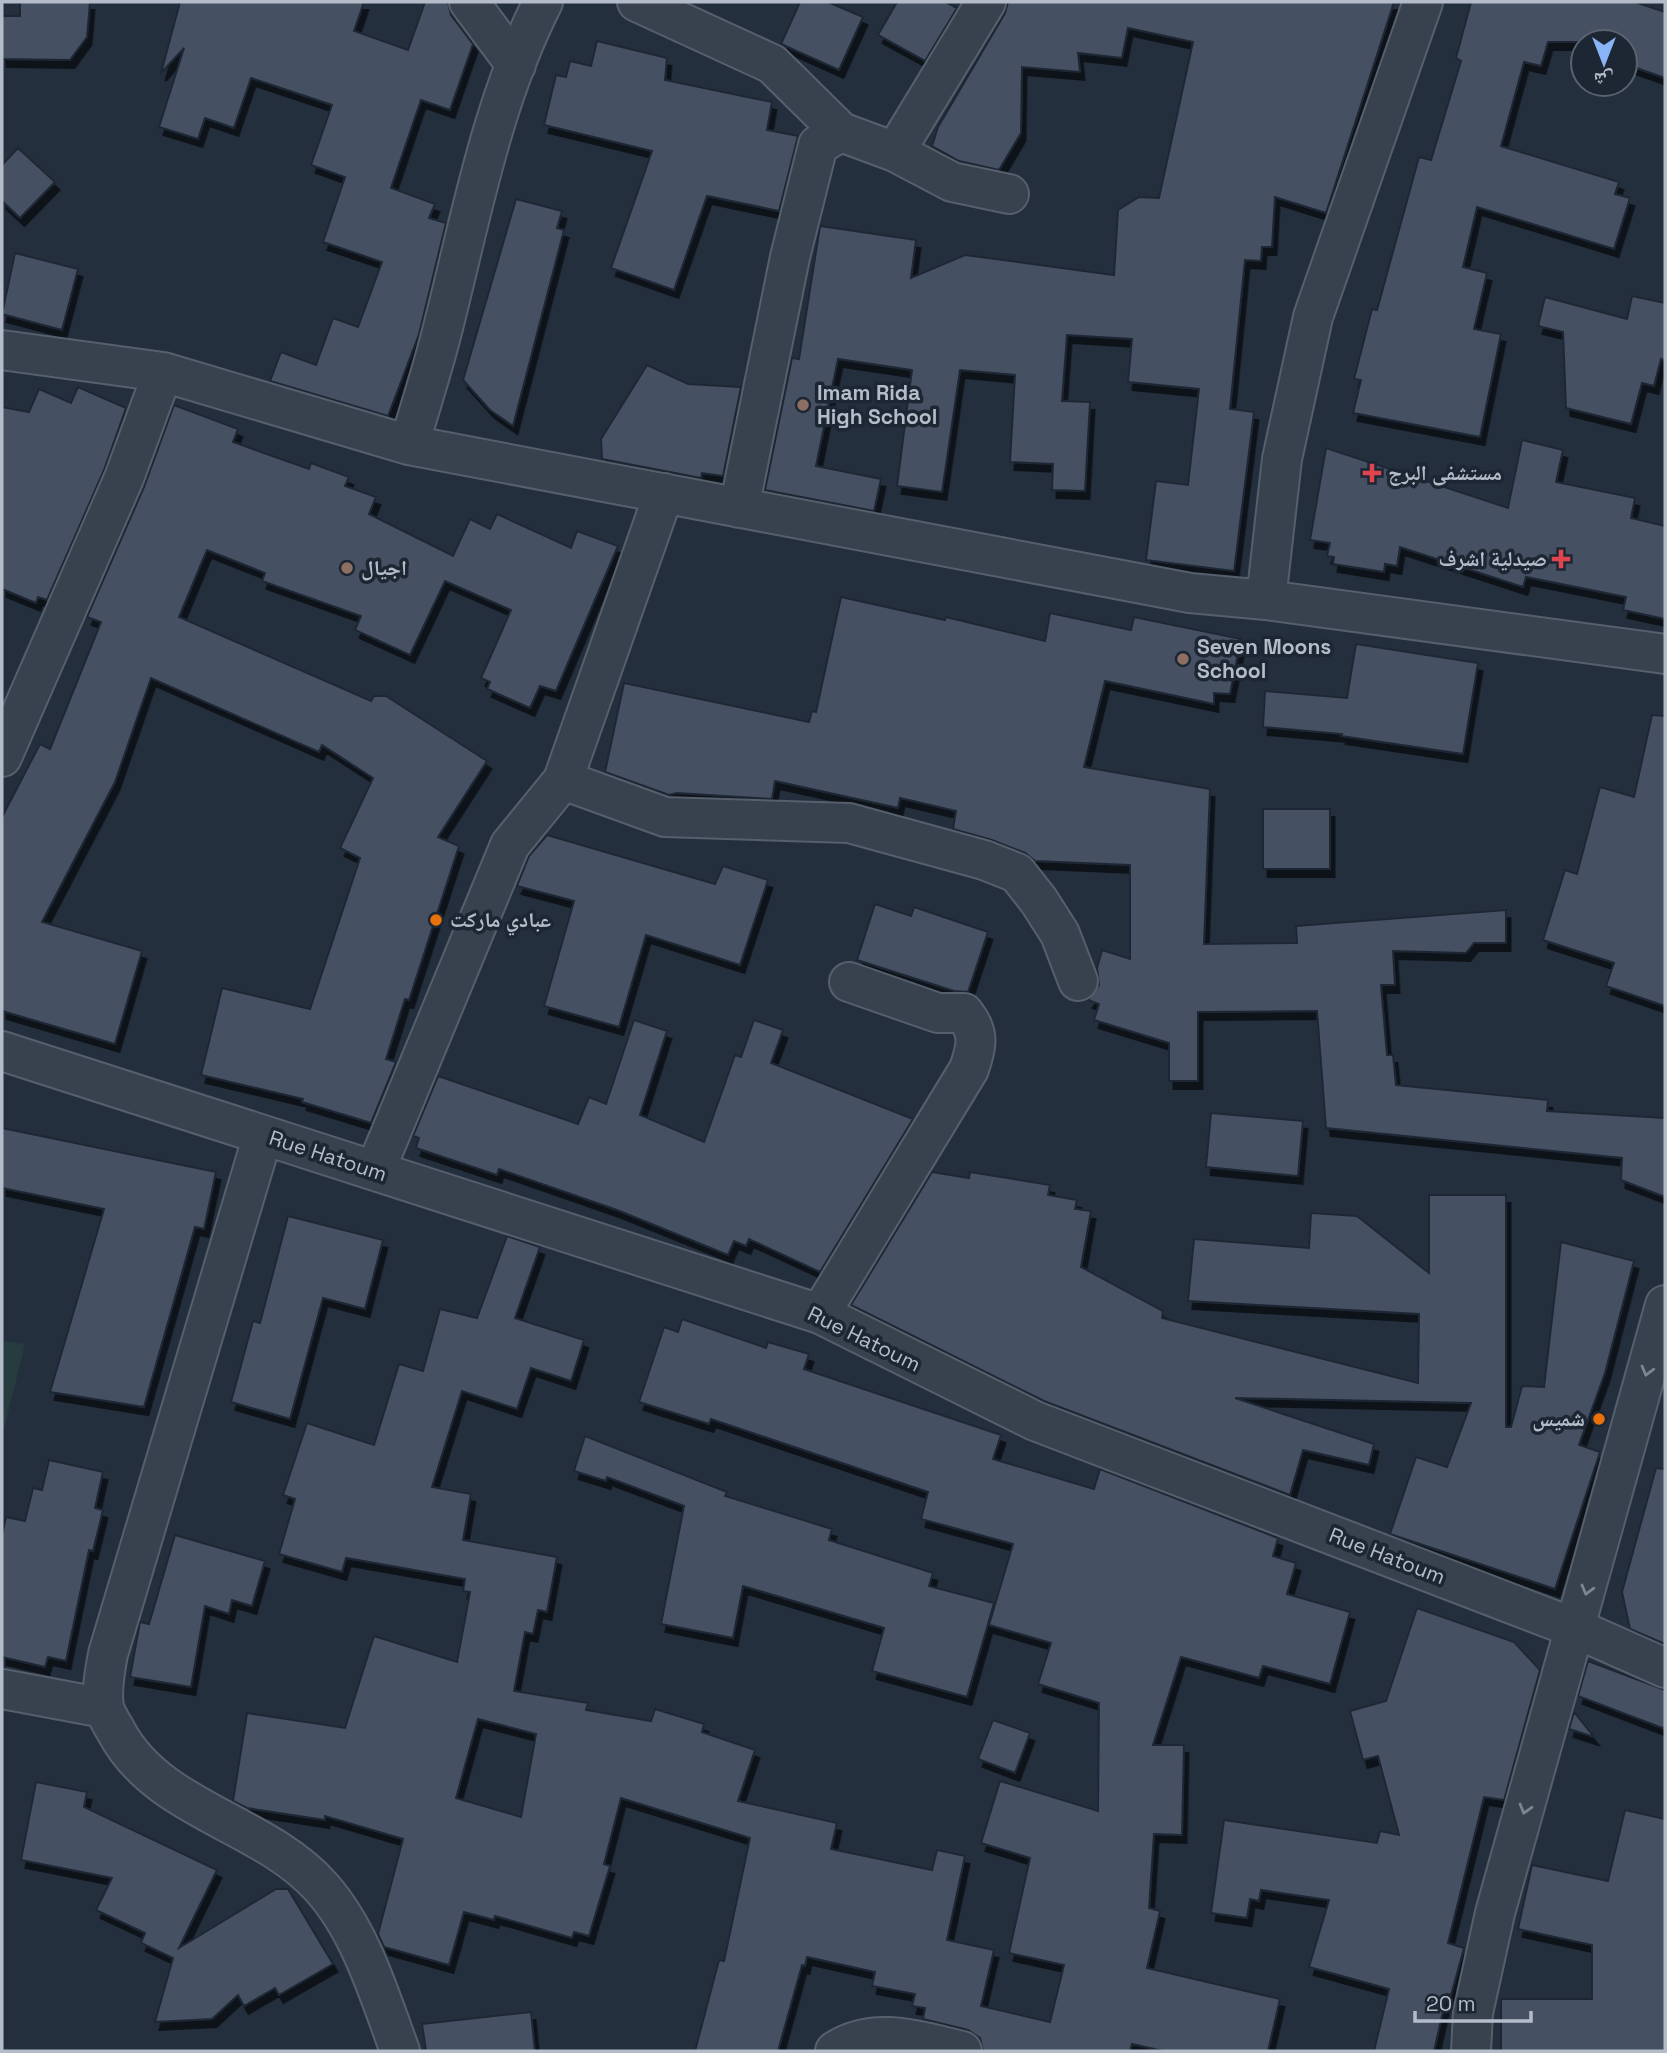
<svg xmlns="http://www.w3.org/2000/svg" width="1667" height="2053" font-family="'Space Grotesk','Noto Naskh Arabic',sans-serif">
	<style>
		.green { fill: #263c3f }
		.building { fill: #455162; stroke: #1f2835; stroke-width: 2; fill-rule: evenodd; filter: url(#shadow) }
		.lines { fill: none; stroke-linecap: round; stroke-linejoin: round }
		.minor-casing { stroke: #565f6c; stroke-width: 42 }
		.tertiary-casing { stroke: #565f6c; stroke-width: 42 }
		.minor { stroke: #38414e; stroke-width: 38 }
		.tertiary { stroke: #38414e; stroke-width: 38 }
		.oneway { stroke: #7c8592 }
		.education-dot { fill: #8d6e63; stroke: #1d2633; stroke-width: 2.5 }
		.health-dot { fill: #e0444e; stroke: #1d2633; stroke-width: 2.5 }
		.food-dot { fill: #e8710a; stroke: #1d2633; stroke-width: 2.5 }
		.labels { text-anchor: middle; stroke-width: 7; stroke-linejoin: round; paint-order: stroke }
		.poi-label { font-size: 21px; font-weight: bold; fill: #b4bcc9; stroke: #1d2633; text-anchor: start }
		.street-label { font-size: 21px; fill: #b4bcc9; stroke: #1d2633 }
	</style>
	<defs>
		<filter id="shadow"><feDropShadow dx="4.5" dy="8" stdDeviation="0" flood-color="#0009"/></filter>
	</defs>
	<rect width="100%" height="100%" fill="#242f3e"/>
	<path class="green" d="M2,1341L25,1344L2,1437Z"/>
	<path class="building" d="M20,2H90L87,37L70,60L2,59V16H20Z
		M180,2H364L354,31L408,50L425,2H448L451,15L473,44L450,110L421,100L391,188L435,204L429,218L446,223L419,334L388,416L270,381L281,352L316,365L333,318L358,327L382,262L323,242L345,177L311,165L332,105L251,78L234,128L205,118L198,139L159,127L184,48L161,73Z
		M800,2H828L863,17L839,70L781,44Z
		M897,2H946L957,8L925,61L878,35Z
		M1008,2H1394L1326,213L1275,197L1272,247H1262L1261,261L1245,260L1230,409L1254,412L1234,571L1146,560L1156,481L1188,485L1199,389L1128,382L1132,339L1067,335L1062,401L1090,402L1085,491L1052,490L1053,464L1010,462L1015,375L960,370L942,492L897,486L912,370L838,359L816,466L881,479L874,511L765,490L792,358L799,359L820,226L916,240L911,278L965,255L1114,275L1118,210L1139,197L1159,198L1193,42L1128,28L1122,58L1078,53L1080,72L1022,67L1021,133L999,170L959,161L932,146L938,127L1005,13Z
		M1471,2H1635L1665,12V78L1625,64V42H1548L1541,66L1524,62L1501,146L1619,182L1615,194L1630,198L1614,249L1477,207L1463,267L1487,273L1474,329L1501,334L1480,437L1353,413L1361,380L1354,379L1372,309L1377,310L1419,157L1431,160L1461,61L1456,58Z
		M597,41L667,58L665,80L772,102L767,130L798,136L779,211L707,196L674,290L611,268L652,151L544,125L556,75L566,77L570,61L591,66Z
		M18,148L55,182L20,218L2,201V165Z
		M516,199L562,211L557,228L564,230L513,426L490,410L463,380Z
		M15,253L78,269L62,330L2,314Z
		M1632,296L1665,303V360L1661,359L1654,386L1642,383L1631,424L1566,408L1563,332L1538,326L1545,297L1627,319Z
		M647,365L688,384L741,387L723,476L702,473L701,478L602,459L601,439Z
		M78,387L126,408L104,470L47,600L38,597L36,603L2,589V407L29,412L39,389L71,403Z
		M174,405L238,429L233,442L309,469L311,463L349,477L345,486L376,497L369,514L453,556L470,519L490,529L497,514L571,548L577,531L618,546L556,691L540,686L530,708L487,689L490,682L481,678L511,610L445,581L410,655L355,630L361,616L262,581L265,573L207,550L204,557L179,617L371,701L374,696H386L487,761L438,837L459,846L409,1000L405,999L386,1059L396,1062L371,1123L302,1102L303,1099L201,1075L222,988L310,1009L360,858L340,848L373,778L322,745L319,752L151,678L115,782L42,922L142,951L115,1044L2,1011V817L40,744L50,749L101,622L87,617L144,487Z
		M1522,440L1563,450L1556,482L1635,498L1631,518L1665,526V619L1623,610L1626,597L1526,577L1523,587L1400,547L1397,566L1385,564L1384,572L1333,564L1334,557L1327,556L1330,543L1310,540L1326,448L1508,508Z
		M841,597L945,620L946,617L1045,641L1050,613L1131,630L1134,617L1241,639L1230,694L1214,693V704L1105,681L1084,767L1210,789L1204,944L1297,943L1296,926L1506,910V943H1474L1466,953L1393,951L1395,985H1381L1387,1055H1393L1396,1085L1548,1100L1547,1111L1665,1118V1197L1621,1180L1622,1158L1326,1128L1317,1011L1198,1012V1081H1169V1043L1094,1020L1099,1004L1088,1000L1099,985L1097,968L1102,950L1130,959V865L1035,861L1025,853L992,840L953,829L956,811L900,798L898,808L775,781L772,799L677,793L669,795L605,772L624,683L809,722L812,711L816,712Z
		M1356,644L1478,663L1463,754L1341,736L1342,734L1263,727L1265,691L1347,698Z
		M1652,715L1665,716V1006L1606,986L1614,963L1543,940L1565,870L1577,874L1600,787L1634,797Z
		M1263,809H1330V869H1263Z
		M547,835L715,884L723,866L768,880L740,965L646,935L619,1027L544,1006L574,901L517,886L529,856Z
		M875,904L911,916L914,907L988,932L968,992L954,991L857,960Z
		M634,1020L667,1031L640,1115L704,1142L735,1055L741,1057L754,1020L783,1030L771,1063L913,1119L820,1272L749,1239L746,1246L734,1241L728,1255L617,1210L499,1169L497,1175L416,1148L419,1138L413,1136L438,1076L578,1124L589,1097L606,1104Z
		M1211,1113L1303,1121L1298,1176L1206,1167Z
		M2,1128L216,1172L204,1229L195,1227L144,1407L50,1392L104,1209L2,1188Z
		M932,1172L969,1178L970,1172L1050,1185L1048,1195L1077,1200L1075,1209L1091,1211L1081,1267L1163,1311L1162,1318L1418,1383L1419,1314L1188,1301L1194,1239L1309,1248L1311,1213L1357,1216L1429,1273V1195H1506V1427H1511L1522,1386L1544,1387L1561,1242L1634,1261L1605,1373L1579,1445L1600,1452L1555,1589L1390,1534L1416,1457L1447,1467L1471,1403L1235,1398L1374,1444L1369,1465L1303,1450L1290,1495L1044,1401L851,1305Z
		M288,1216L383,1240L365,1309L323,1298L290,1419L231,1402L253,1321L260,1323Z
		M507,1236L540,1247L515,1318L584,1340L571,1381L531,1368L517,1409L462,1391L432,1487L471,1494L463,1540L557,1557L547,1612L538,1610L533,1634L525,1632L514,1691L588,1703L586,1710L651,1721L655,1709L704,1724L702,1732L755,1750L738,1801L837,1823L831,1849L932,1870L937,1850L965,1856L947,1940L994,1950L981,2006L1050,2022L1064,1965L1009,1953L1030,1858L981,1843L1000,1781L1098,1811L1099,1703L1038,1684L1051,1643L989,1625L1013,1544L921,1519L928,1492L711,1419L709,1424L639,1402L664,1327L678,1332L682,1319L766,1348L768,1342L809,1354L804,1369L1001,1435L993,1459L1094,1489L1100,1469L1278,1538L1273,1556L1296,1563L1287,1594L1350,1612L1330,1684L1263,1666L1259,1678L1181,1657L1153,1745H1184L1182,1835L1154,1834L1149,1908L1160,1911L1147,1968L1280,1999L1268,2051H1163L1132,2044L1130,2051H983L980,2038L968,2030L923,2019L925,2008L912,2006L915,1994L872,1986L875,1972L807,1957L805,1966L802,1965L778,2051H695L719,1960L724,1961L750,1838L621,1798L604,1864L610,1866L589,1936L574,1932L572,1938L495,1916L494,1920L464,1912L449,1965L384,1947L378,1934L403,1839L325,1816V1820L247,1808L233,1801L247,1713L345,1728L374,1636L457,1662L470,1592L463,1591L465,1579L346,1558L342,1572L279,1554L295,1499L283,1495L307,1423L374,1445L399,1364L423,1371L440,1309L477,1318ZM478,1719L536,1734L521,1817L456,1798Z
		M585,1436L727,1492L725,1496L832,1529L829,1540L933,1573L929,1586L994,1603L967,1697L872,1671L884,1628L743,1586L733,1638L661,1624L684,1506L607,1477L606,1481L574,1471Z
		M49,1460L103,1472L95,1508L103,1510L93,1551L89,1550L66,1661L48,1657L45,1667L2,1657V1535L6,1517L25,1521L33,1488L42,1490Z
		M1656,1468L1665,1469V1644L1630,1629L1622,1592Z
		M175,1535L265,1561L252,1606L232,1600L229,1614L205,1606L191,1687L130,1677L140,1622L149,1624Z
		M1417,1608L1514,1642L1540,1670L1504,1800L1484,1797L1448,1943L1464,1948L1451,1995L1447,1994L1434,2051H1374L1389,1989L1309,1967L1329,1900L1261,1890L1259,1901L1250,1899L1247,1918L1211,1913L1224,1820L1377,1843L1380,1831L1399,1835L1378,1756L1363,1760L1350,1711L1386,1701Z
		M1588,1661L1665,1690V1729L1578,1696Z
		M1574,1712L1594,1737L1569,1729Z
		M993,1720L1030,1733L1015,1773L978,1759Z
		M36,1782L87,1792L84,1807L217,1870L179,1948L276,1889H288L333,1964L279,1995L275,1988L244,2006L238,1995L212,2019L155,2022L173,1958L141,1943L145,1933L96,1910L112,1878L21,1860Z
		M1625,1810L1665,1819V2051H1501V1999H1592V1945L1518,1929L1532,1865L1608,1881Z
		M531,2012L535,2051H426L422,2024Z"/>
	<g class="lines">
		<g class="minor-casing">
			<path id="minor" d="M469,2L516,65
				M637,2L772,64L841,132L895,152
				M986,2L895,152L952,182L1009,194
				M2,350L163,372L409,445L1190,593L1266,600L1665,654
				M409,445C419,411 430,377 439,343C469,229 489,108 543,2
				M739,508L790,257L818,145L841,132
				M1266,600L1282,459L1313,317L1423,2
				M2,757L124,478L163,372
				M563,780L665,817L849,823L984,860L1017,873L1039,901L1060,934L1078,981
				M2,1051L820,1314L1035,1421L1577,1629L1665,1668
				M263,1135L108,1654C105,1670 101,1690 104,1707C106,1715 112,1724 116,1731C158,1811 264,1822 322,1888C361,1932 380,1997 400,2051
				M375,1171L510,845L563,780L664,493
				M820,1314L969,1069C977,1046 980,1033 964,1013H938L849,982
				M2,1689L104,1708
				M835,2051C874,2025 920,2041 962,2051"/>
		</g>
		<g class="tertiary-casing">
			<path id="tertiary" d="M1471,2051L1473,2013L1495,1913L1665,1305"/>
		</g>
		<use href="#minor" class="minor"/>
		<use href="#tertiary" class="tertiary"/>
	</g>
	<defs><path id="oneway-chevron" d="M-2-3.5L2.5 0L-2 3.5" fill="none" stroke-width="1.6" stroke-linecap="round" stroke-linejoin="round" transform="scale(1.75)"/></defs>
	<g class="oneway">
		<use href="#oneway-chevron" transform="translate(1647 1371) rotate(105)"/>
		<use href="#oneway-chevron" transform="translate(1587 1590) rotate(105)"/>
		<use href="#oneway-chevron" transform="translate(1525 1809) rotate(106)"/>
	</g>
	<g class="education-dot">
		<circle cx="803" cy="405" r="7"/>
		<circle cx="347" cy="568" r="7"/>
		<circle cx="1183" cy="659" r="7"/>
	</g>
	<g class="health-dot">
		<path d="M1368.5 462.5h7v7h7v7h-7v7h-7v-7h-7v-7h7z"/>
		<path d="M1557.5 548.5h7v7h7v7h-7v7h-7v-7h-7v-7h7z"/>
	</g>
	<g class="food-dot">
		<circle cx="436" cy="920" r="7"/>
		<circle cx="1599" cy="1419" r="7"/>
	</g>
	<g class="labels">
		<g class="poi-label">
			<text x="817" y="400">Imam Rida<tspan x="817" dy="24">High School</tspan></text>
			<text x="1388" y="480">مستشفى البرج</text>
			<text x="1547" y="566" text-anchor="end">صيدلية اشرف</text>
			<text x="361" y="575">اجيال</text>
			<text x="1197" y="654">Seven Moons<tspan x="1197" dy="24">School</tspan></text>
			<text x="450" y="927">عبادي ماركت</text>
			<text x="1585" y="1426" text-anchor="end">شميس</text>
		</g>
		<g class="street-label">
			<text transform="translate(328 1156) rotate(18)" y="7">Rue Hatoum</text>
			<text transform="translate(864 1339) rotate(26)" y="7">Rue Hatoum</text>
			<text transform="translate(1387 1556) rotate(21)" y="7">Rue Hatoum</text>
		</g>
	</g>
	<rect width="1667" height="2053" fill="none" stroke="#b4bcc9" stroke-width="7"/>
	<g transform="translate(1604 63) rotate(180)"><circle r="33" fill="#1d2633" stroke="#59626f" stroke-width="2"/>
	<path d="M0-5L12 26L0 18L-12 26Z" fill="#8ab4f8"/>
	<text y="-10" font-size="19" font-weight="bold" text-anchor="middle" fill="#b4bcc9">ش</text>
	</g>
	<path d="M1415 2011v10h116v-10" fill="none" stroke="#b4bcc9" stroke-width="3.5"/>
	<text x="1426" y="2011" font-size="21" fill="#b4bcc9" stroke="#1d2633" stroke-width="5" paint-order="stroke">20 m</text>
</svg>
